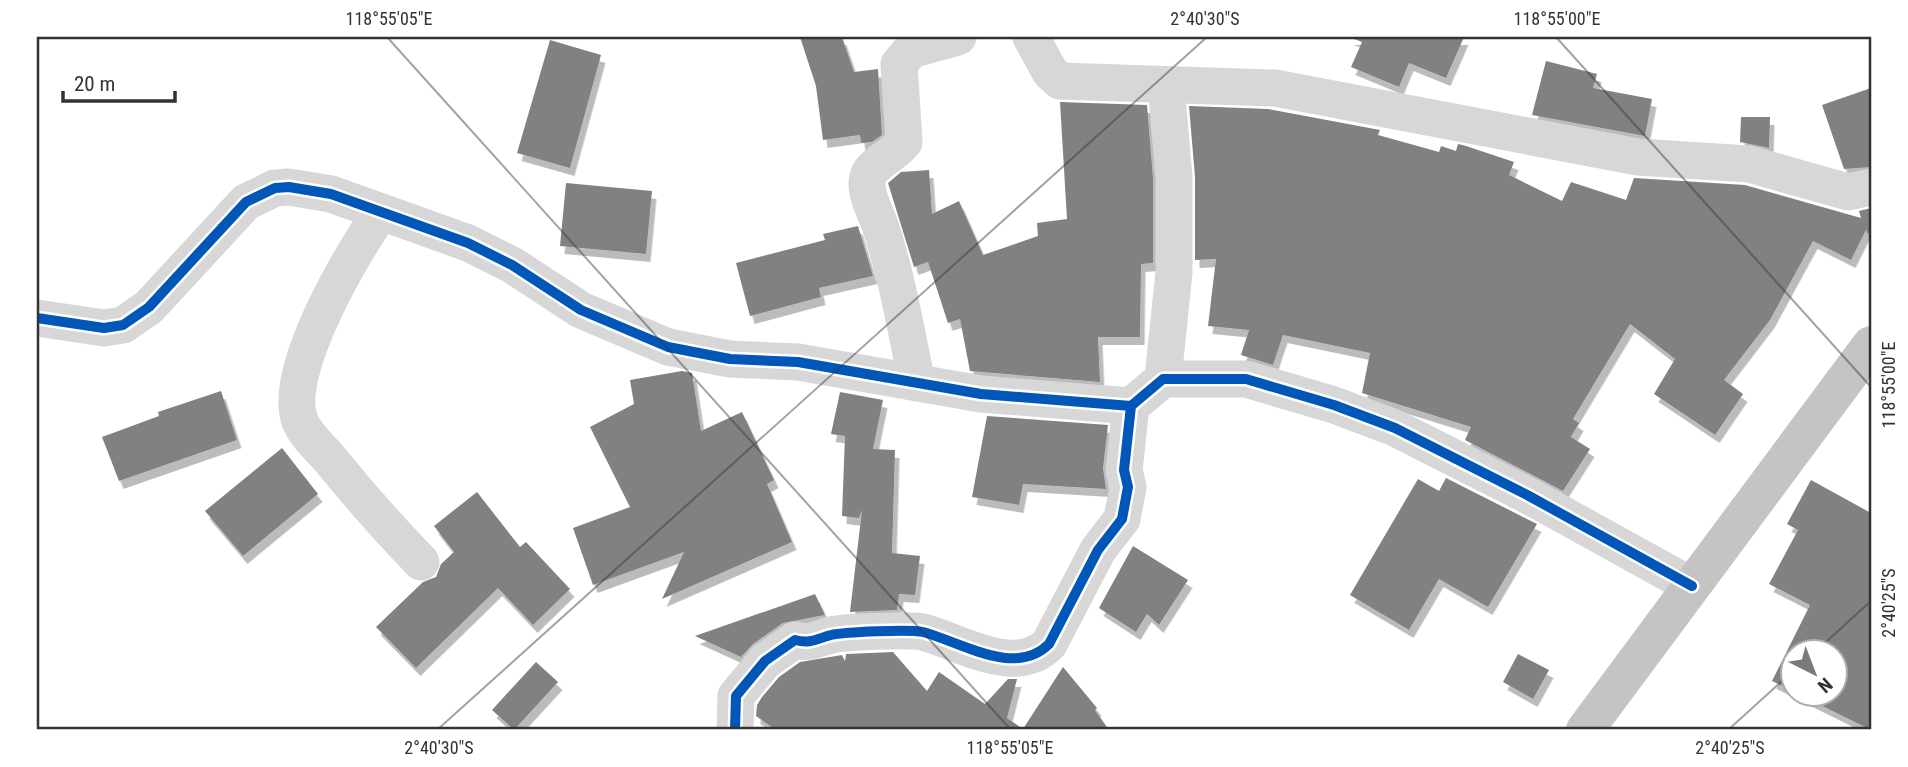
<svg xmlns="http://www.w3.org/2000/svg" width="1908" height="767" font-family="'Roboto Condensed',sans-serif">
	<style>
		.building { fill: #818181; filter: url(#shadow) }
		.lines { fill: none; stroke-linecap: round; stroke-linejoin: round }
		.minor { stroke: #d7d7d7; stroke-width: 37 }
		.highway { stroke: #c4c4c4; stroke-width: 38 }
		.cycleway-casing { stroke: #fff; stroke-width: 15 }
		.cycleway { stroke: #0057b8; stroke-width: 10 }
		.ticks { fill: none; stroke: #333; stroke-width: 2; stroke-opacity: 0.45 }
		.neatline { fill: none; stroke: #333; stroke-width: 2.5 }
		.ticks-label { font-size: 18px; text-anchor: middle; fill: #333 }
	</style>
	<defs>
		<filter id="shadow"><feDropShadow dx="4.5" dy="8" stdDeviation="0" flood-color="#0004"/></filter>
	</defs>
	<rect width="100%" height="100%" fill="#fff"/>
	<path class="building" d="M800,37H842L854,72L878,69L882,135L872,142L861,143L860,135L823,140L816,86Z
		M1349,37H1464L1446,78L1409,63L1399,87L1351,67L1362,42Z
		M550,40L601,55L570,168L517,153Z
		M1546,61L1597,74L1593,88L1652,99L1645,136L1532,115Z
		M1871,88V167L1844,169L1822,105Z
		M1060,102L1147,105L1153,178V263L1141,264L1140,337H1098L1100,382L970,371L960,319L948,323L928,262L914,267L888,183L901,172L929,170L932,214L959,201L983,255L1038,236L1037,223L1067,219Z
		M1189,106L1268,109L1380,130L1378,135L1439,152L1441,146L1456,151L1458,144L1466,146L1514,162L1509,175L1562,201L1571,182L1626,200L1634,178L1745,185L1861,218L1859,211L1871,208V233H1867L1866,230L1851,260L1813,241L1770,320L1724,380L1743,394L1715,435L1654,394L1675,359L1630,324L1573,419L1579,423L1571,437L1590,449L1563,491L1465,440L1471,427L1362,393L1370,353L1283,335L1273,365L1241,355L1249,330L1208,326L1216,259L1195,260V177Z
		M1741,117H1770L1769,148L1740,142Z
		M566,183L652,191L646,254L560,246Z
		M858,226L873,276L819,288L821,297L750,316L736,263L825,240L823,234Z
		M682,371L692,373L701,431L742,412L774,480L767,484L792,542L662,599L684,552L593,585L573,528L630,507L590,427L634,404L630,380Z
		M221,391L237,440L119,481L102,437L159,416L158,412Z
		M840,392L883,400L873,449L895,450L892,553L920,556L915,595L899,594L897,610L850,612L862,510L859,518L842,516L845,436L831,434Z
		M987,416L1108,425L1103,468L1106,489L1023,484L1019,505L972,497Z
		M282,448L318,494L243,556L205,511Z
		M1446,478L1537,524L1488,607L1439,579L1409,630L1350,595L1418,479L1439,491Z
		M1811,480L1871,513V730L1798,694H1835V652H1793V691L1772,681L1810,605L1769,584L1798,530L1787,524Z
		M477,492L520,547L526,542L570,589L533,625L498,588L416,668L376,627L423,582L436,577L441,564L454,552L434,526Z
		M1133,546L1188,580L1159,625L1147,614L1136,632L1099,608Z
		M815,594L825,615L783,623L753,644L741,657L695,636Z
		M893,652L927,691L939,672L985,704L1008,679H1017L1007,718L1023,729L1063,667L1097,708L1095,710L1109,730H776L756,716L757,705L762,697L779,677L800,662L842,655L845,661L846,654Z
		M1518,654L1549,670L1533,699L1503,682Z
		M536,662L558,682L514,730L492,710Z"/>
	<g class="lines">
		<path class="minor" d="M1031,37L1050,72L1060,81L1275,88L1638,157L1749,164L1848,192L1871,187
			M381,212C353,252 281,372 300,421C305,434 319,447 329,458C358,494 388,528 421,562
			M37,318L104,328L123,325L149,307L246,202L275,188L289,187L331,194L468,243L512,265L581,310L668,347L730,359L798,362L981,394L1131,406
			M1163,379L1174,272V177L1166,85
			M917,383C906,330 897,276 880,225C875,211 862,189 869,174C873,164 895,154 904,142L899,64L911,50L958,37
			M735,730L736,696L765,661L795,640C811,644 816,639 831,635C844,632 910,629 923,632C961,642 1015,678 1049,644L1098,550L1122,519L1128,487L1124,470L1131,406L1163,379H1246L1334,405L1395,428L1529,496L1692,586"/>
		<path class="highway" d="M1585,730L1871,345"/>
		<g class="cycleway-casing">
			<path id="cycleway" d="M37,318L104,328L123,325L149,307L246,202L275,188L289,187L331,194L468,243L512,265L581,310L668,347L730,359L798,362L981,394L1131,406
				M735,730L736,696L765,661L795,640C811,644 816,639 831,635C844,632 910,629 923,632C961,642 1015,678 1049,644L1098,550L1122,519L1128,487L1124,470L1131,406L1163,379H1246L1334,405L1395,428L1529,496L1692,586"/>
		</g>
		<use href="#cycleway" class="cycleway"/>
	</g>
	<path class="ticks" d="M387,37L1011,730M1556,37L1871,387M1815,652L1871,601M437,730L1207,37M1728,730L1792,672"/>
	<rect width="1908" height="767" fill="none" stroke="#ffffff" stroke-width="77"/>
	<g transform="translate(1814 673) rotate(138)"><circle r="33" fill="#ffffff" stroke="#adadad" stroke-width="2"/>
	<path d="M0-5L12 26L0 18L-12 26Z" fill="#7a7a7a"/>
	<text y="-10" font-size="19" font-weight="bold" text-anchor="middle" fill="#333333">N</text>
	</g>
	<path d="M63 91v10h112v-10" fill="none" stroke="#333333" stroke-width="3.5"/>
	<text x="74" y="91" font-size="21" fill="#333333" stroke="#ffffff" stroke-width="5" paint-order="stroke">20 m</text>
	<rect x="38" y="38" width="1832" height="690" class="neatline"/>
	<g class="ticks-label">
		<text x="389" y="25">118°55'05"E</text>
		<text x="1205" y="25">2°40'30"S</text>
		<text x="1557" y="25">118°55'00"E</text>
		<text transform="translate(1889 385) rotate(-90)" y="6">118°55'00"E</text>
		<text transform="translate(1889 603) rotate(-90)" y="6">2°40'25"S</text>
		<text x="439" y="754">2°40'30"S</text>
		<text x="1010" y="754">118°55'05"E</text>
		<text x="1730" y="754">2°40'25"S</text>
	</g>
</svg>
